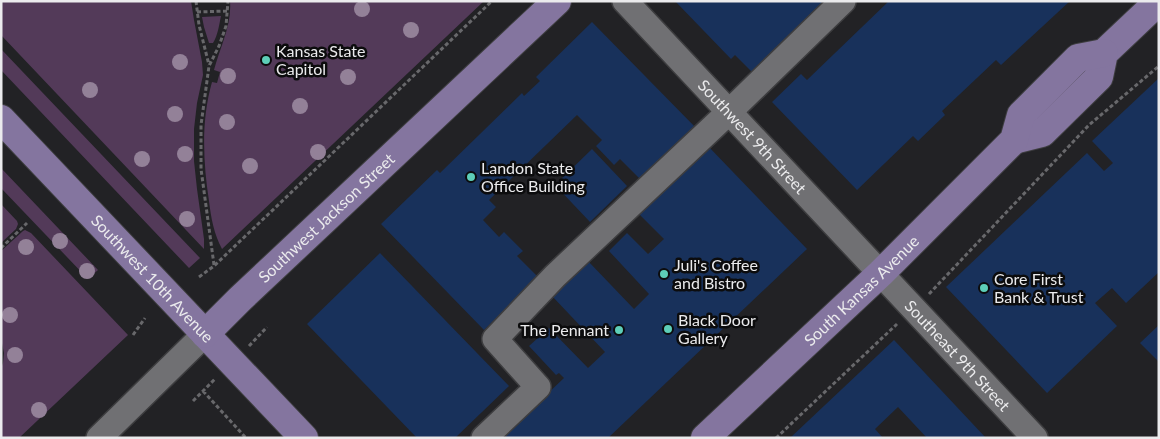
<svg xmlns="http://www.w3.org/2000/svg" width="1160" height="439" font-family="Lato,sans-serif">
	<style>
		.green { fill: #533a59 }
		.building { fill: #18315b }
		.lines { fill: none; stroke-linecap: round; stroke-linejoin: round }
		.minor-casing { stroke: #3d3d3f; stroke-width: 28 }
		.major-casing { stroke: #3d3d3f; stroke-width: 30 }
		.path { stroke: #68686b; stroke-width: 3; stroke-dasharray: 4 2.5; stroke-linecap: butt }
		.minor { stroke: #707073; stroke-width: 25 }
		.major { stroke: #84759f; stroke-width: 28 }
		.tree { fill: #938198 }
		.poi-dot { fill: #5dceb8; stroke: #0c0c0d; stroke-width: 2 }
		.labels { text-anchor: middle; stroke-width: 5; stroke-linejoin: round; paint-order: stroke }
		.poi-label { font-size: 16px; fill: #ebebed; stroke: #0c0c0d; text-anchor: start }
		.street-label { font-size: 16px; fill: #ebebed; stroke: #0c0c0d }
	</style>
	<rect width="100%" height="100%" fill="#222225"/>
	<path class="green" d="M1,1H191L194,20L202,62L203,75L197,103L194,129V161L197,189L204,239V249L1,35Z
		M230,1H484L222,249C214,234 211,218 209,201C203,161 201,121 212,82L217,83L220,72L214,70C220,47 232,25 230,1Z
		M221,16C219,25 218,35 213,43H209L204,27L202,17Z
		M1,49L200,258L189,268L1,70Z
		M1,168L98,270L88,279L1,188Z
		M1,204L17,221L18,224L16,229L1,243Z
		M25,230L31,233L128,335L19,438H1V369L3,363L4,353L1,338V251L23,231Z"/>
	<path class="building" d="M675,1H829L753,73L735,55L731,59Z
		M889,1H1070L1001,65L996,60L942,111L945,115L918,141L913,136L857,190L772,102L801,74L807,80Z
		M592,22L697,129L643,182L620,159L614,165L596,146L602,140L577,115L489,200L496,207L483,220L499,237L504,232L523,251L517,256L538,277L484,330L381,224L437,170L440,173L522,93L524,96L540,81L536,77Z
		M1159,78V272L1126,303L1112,288L1095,303L1117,326L1047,393L946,287L1087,153L1104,171L1113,163L1092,141Z
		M707,145L807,249L608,438H501L564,378L559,373L556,375L529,346L549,328L588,368L605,352L552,296L588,261L634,309L649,294L609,251L627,233L648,254L664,239L637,212Z
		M592,149L627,186L590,222L555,185Z
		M380,253L509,386L455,438H417L307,324Z
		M1159,325V360L1158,361L1140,343Z
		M894,340L986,438H927L898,407L875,429L883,438H790Z"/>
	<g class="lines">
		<g class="minor-casing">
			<g id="minor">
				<path id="s1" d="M625,1L1035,438"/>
				<path d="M99,438L205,334"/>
				<path d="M484,438L538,387L495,339L555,276L729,112L843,1"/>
			</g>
		</g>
		<g class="major-casing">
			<g id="major">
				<path id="s2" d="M1,119L304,438"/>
				<path d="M1014,140L1042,133L1099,77L1104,53L1159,1"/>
				<path id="s3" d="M205,334L240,299L557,1"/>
				<path id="s4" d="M705,438L881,273L1014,140L1021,115L1078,58L1104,53"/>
			</g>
		</g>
		<path class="path" d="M196,1L199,25L209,65
			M197,12L227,11
			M1,248L27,223
			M214,265L201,169V125L209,66L219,46L226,26L228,1
			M199,277L214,266L492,1
			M929,294L1089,125L1159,66
			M133,335L145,318
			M249,346L267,327
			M203,391L246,438
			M193,401L216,378
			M776,438L897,324"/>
		<use href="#minor" class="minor"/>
		<use href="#major" class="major"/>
	</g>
	<g class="tree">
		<circle cx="362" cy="9" r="8"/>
		<circle cx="411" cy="30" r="8"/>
		<circle cx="180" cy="62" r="8"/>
		<circle cx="228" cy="76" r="8"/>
		<circle cx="348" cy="77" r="8"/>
		<circle cx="90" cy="90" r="8"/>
		<circle cx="300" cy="106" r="8"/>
		<circle cx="175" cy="114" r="8"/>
		<circle cx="227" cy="122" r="8"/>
		<circle cx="318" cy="152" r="8"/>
		<circle cx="185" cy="154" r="8"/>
		<circle cx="142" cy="159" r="8"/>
		<circle cx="250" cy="166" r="8"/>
		<circle cx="187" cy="219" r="8"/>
		<circle cx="60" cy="241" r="8"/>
		<circle cx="26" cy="247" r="8"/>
		<circle cx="87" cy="271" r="8"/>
		<circle cx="10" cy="315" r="8"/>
		<circle cx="15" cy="355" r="8"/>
		<circle cx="39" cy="410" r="8"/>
	</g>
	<g class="poi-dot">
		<circle cx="266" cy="60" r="5"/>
		<circle cx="471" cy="177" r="5"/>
		<circle cx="664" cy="274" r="5"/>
		<circle cx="984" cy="288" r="5"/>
		<circle cx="668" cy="329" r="5"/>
		<circle cx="619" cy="330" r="5"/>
	</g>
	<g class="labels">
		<g class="poi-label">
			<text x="276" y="57">Kansas State<tspan x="276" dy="18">Capitol</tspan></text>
			<text x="481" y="174">Landon State<tspan x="481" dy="18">Office Building</tspan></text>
			<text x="674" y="271">Juli's Coffee<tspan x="674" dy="18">and Bistro</tspan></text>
			<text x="994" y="285">Core First<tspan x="994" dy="18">Bank &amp; Trust</tspan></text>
			<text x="678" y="326">Black Door<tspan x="678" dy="18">Gallery</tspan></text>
			<text x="609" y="336" text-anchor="end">The Pennant</text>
		</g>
		<g class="street-label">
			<text dy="6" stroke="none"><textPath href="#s1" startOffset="186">Southwest 9th Street</textPath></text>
			<text dy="6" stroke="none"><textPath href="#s3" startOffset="168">Southwest Jackson Street</textPath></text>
			<text dy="6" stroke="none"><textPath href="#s2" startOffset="220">Southwest 10th Avenue</textPath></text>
			<text dy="6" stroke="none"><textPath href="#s4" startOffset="215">South Kansas Avenue</textPath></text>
			<text dy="6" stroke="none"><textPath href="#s1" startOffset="486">Southeast 9th Street</textPath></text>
		</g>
	</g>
	<rect width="1160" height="439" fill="none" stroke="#ebebed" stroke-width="5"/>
</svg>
